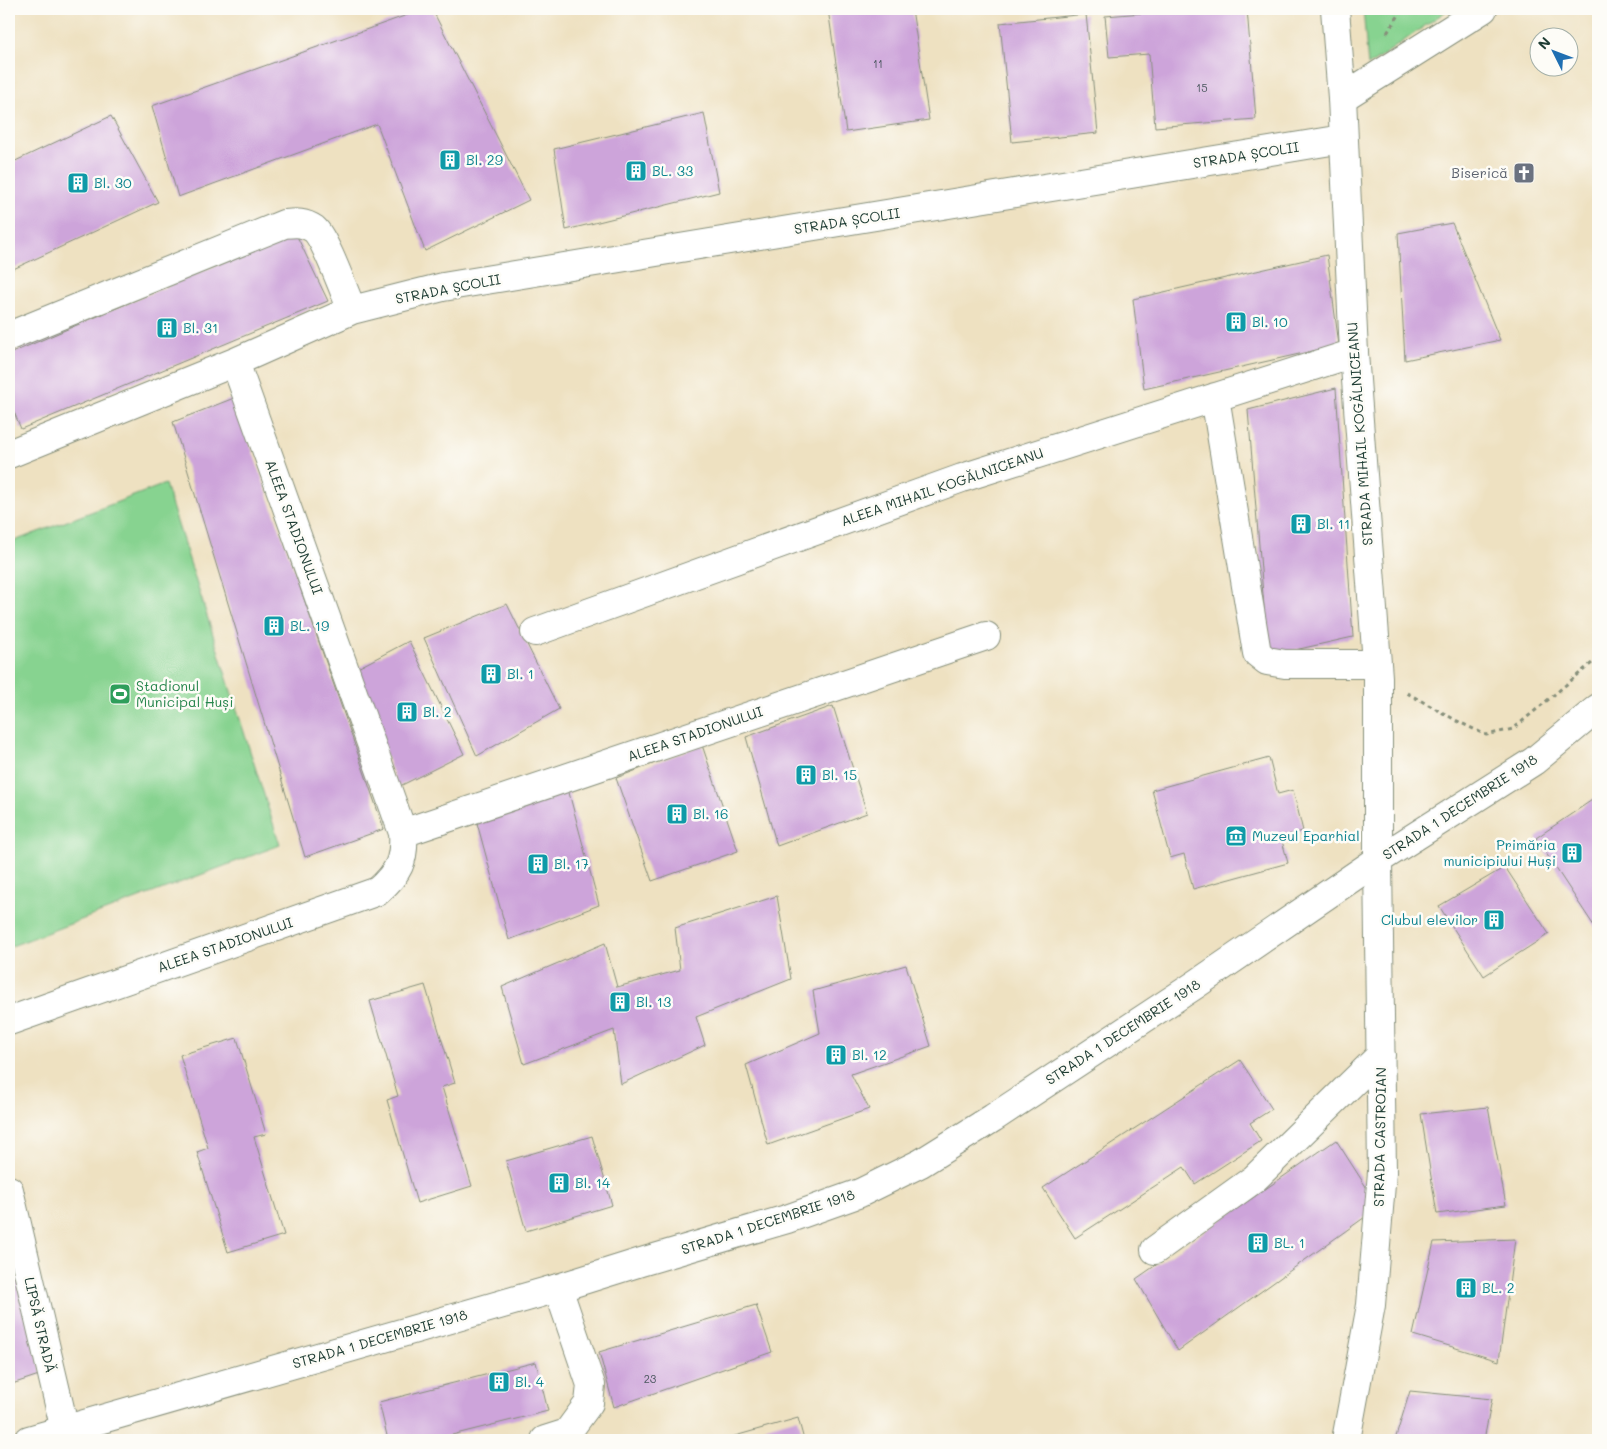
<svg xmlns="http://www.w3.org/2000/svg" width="1607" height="1449" font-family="Mali,sans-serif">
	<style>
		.green { fill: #87d390; stroke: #538862 }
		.building { fill: #cda4da }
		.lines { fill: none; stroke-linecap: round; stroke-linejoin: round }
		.minor-casing { stroke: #868f7a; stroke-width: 30 }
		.major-casing { stroke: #868f7a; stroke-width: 30 }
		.highway-casing { stroke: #868f7a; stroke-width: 30 }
		.path { stroke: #868f7a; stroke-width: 3; stroke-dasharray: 4 4; stroke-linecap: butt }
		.minor { stroke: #fff; stroke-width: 28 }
		.major { stroke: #fff; stroke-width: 28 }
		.highway { stroke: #fff; stroke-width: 28 }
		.labels { text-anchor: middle; stroke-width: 5; stroke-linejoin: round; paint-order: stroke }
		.number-label { font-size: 11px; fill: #4a575e }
		.street-label { font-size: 14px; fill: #1f3d34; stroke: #fdfcf7 }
		.culture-label { font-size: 14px; fill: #0d838f; stroke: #fdfcf7; text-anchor: start }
		.worship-label { font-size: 14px; fill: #5b616d; stroke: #fdfcf7; text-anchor: end }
		.leisure-label { font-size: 14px; fill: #27864d; stroke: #fdfcf7; text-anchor: start }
	</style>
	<rect width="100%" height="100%" fill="#fdfcf7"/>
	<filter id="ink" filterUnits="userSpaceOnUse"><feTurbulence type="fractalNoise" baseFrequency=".02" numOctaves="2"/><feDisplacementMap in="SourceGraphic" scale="10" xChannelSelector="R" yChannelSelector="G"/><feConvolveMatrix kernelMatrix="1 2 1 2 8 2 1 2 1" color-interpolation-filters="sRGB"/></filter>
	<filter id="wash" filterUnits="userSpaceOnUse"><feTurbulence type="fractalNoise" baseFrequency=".0096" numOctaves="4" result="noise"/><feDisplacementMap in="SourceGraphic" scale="20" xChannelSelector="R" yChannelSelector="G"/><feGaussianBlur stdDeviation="1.12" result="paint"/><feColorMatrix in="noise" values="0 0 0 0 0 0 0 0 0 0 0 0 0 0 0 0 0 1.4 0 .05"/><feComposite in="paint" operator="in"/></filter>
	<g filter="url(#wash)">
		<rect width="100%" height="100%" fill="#eee1c1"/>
		<path class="green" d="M1363,9H1449L1368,66Z
			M165,484L280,845L9,947V543Z"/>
		<g id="blocks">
			<path class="building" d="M424,9H432L529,200L425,251L377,124L178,197L152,106Z
				M828,9H912L929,120L846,132Z
				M1195,9H1247L1256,119L1155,127L1149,54L1109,57L1105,16Z
				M1086,14L1098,133L1012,142L1000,23Z
				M704,113L719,192L566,230L554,149Z
				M111,116L158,202L9,271V164Z
				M1452,223L1500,340L1405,360L1398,233Z
				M295,232L328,301L21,429L9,400V354Z
				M1327,255L1339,345L1144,389L1133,299Z
				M1336,388L1353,637L1268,656L1248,410Z
				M234,398L384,829L305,857L173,422Z
				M507,604L559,709L477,756L424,638Z
				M409,641L464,754L398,787L354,670Z
				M833,706L867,813L777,846L746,737Z
				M702,745L738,851L652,881L616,778Z
				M1269,758L1278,794L1293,790L1303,831L1281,837L1288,863L1193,889L1184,854L1170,858L1152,790Z
				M568,789L599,905L509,940L477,823Z
				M1598,796V932L1536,838Z
				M1505,867L1549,934L1484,976L1439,906Z
				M777,896L791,979L696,1017L705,1045L621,1084L614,1030L524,1064L502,987L605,943L617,987L680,970L675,928Z
				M906,965L931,1046L851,1074L869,1109L768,1145L746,1065L820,1033L813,991Z
				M425,985L455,1083L442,1087L472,1186L417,1203L387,1100L398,1096L370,1001Z
				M237,1038L266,1134L254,1137L284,1235L228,1252L197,1152L208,1148L180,1055Z
				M1240,1060L1272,1109L1250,1123L1261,1141L1195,1184L1184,1167L1075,1238L1043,1188Z
				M1488,1107L1506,1205L1437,1214L1421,1114Z
				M592,1136L612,1205L526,1231L506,1161Z
				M1336,1140L1379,1207L1178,1351L1136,1279Z
				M1515,1239L1499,1361L1413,1335L1434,1242Z
				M9,1244L42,1374L9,1385Z
				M756,1305L772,1352L614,1407L599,1352Z
				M536,1362L548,1411L432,1440H388L379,1402Z
				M1410,1391L1492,1399L1484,1440H1395Z
				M798,1418L804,1440H721Z"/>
		</g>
	</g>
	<g filter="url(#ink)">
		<use href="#blocks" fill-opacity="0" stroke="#868f7a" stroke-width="1"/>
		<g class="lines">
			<g class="minor-casing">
				<path id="minor" d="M1342,98L1483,9
					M9,336L284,224C296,223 304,222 314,229C325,238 345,294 352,310
					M1215,397L1257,653L1267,661L1285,664H1376
					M9,454L235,362L352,310L443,287L1343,139
					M535,632L962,478L1354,353
					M403,833L986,636
					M9,1021L378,891C398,873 405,861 403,833L235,362
					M9,1190L65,1430
					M1155,1250L1254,1179L1381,1055
					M545,1440L567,1433L589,1403L591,1385L558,1288
					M1346,1440L1371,1305L1382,1172L1378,860"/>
			</g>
			<g class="major-casing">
				<path id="major" d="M1335,9L1342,98L1354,353L1378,677V860"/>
			</g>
			<g class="highway-casing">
				<path id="highway" d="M29,1440L558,1288L641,1262L787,1219L860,1193L921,1163L993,1118L1195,985L1378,860L1534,761L1598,708"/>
			</g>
			<path class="path" d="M1387,33L1403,9
				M1407,693L1461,723L1486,735L1513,729L1598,658"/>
			<use href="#minor" class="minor"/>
			<use href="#major" class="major"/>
			<use href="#highway" class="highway"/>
		</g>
	</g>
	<defs>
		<g id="building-square" transform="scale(1.125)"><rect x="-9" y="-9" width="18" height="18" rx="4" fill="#0f9aa8" stroke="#fdfcf7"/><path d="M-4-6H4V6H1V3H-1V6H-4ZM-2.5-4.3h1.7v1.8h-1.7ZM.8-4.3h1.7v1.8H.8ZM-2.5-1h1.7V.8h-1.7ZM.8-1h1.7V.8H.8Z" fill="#fff"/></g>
		<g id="church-square" transform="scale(1.125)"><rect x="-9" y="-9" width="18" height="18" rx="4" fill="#6b7280" stroke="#fdfcf7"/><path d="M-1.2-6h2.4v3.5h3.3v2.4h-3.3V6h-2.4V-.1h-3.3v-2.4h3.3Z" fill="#fff"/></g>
		<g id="stadium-square" transform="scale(1.125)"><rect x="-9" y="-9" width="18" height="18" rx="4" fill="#2e9e5b" stroke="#fdfcf7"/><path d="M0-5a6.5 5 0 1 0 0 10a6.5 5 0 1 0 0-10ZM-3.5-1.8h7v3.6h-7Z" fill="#fff"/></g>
		<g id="museum-square" transform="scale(1.125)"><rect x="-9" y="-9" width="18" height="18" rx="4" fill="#0f9aa8" stroke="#fdfcf7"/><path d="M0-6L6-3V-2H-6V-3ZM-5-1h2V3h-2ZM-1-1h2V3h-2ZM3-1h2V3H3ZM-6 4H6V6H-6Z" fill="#fff"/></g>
	</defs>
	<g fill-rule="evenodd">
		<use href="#building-square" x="450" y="160"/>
		<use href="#building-square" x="636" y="171"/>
		<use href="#church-square" x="1524" y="173"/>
		<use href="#building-square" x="78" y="183"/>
		<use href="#building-square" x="1236" y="322"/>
		<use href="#building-square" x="167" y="328"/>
		<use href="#building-square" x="1301" y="524"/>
		<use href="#building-square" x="274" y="626"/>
		<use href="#building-square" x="491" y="674"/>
		<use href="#stadium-square" x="120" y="694"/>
		<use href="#building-square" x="407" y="712"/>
		<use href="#building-square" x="806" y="775"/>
		<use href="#building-square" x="677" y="814"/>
		<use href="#museum-square" x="1236" y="836"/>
		<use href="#building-square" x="1572" y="853"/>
		<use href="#building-square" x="538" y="864"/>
		<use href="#building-square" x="1494" y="920"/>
		<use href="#building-square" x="620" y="1002"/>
		<use href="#building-square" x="836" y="1055"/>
		<use href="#building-square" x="559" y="1183"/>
		<use href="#building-square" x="1258" y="1243"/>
		<use href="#building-square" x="1466" y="1288"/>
		<use href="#building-square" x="499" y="1382"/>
	</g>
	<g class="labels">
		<g class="number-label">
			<text x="878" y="68">11</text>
			<text x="1202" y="92">15</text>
			<text x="650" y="1383">23</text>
		</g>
		<g class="street-label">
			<text transform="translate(1246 155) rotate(-9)" y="5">STRADA ȘCOLII</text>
			<text transform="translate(847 221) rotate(-9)" y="5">STRADA ȘCOLII</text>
			<text transform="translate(448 289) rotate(-11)" y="5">STRADA ȘCOLII</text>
			<text transform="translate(1360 434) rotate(-94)" y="5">STRADA MIHAIL KOGĂLNICEANU</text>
			<text transform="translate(942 487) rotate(-19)" y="5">ALEEA MIHAIL KOGĂLNICEANU</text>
			<text transform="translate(294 527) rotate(70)" y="5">ALEEA STADIONULUI</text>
			<text transform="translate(695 734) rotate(-19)" y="5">ALEEA STADIONULUI</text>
			<text transform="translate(1460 807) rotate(-33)" y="5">STRADA 1 DECEMBRIE 1918</text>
			<text transform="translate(225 945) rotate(-19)" y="5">ALEEA STADIONULUI</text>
			<text transform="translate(1123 1032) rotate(-33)" y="5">STRADA 1 DECEMBRIE 1918</text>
			<text transform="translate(1380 1137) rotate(-89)" y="5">STRADA CASTROIAN</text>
			<text transform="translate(768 1222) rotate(-18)" y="5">STRADA 1 DECEMBRIE 1918</text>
			<text transform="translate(40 1325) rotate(77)" y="5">LIPSĂ STRADĂ</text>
			<text transform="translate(380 1339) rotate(-16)" y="5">STRADA 1 DECEMBRIE 1918</text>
		</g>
		<g class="culture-label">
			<text x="466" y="165">Bl. 29</text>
			<text x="652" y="176">BL. 33</text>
			<text x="94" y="188">Bl. 30</text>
			<text x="1252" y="327">Bl. 10</text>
			<text x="183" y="333">Bl. 31</text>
			<text x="1317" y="529">Bl. 11</text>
			<text x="290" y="631">BL. 19</text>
			<text x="507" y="679">Bl. 1</text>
			<text x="423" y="717">Bl. 2</text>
			<text x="822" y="780">Bl. 15</text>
			<text x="693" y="819">Bl. 16</text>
			<text x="1252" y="841">Muzeul Eparhial</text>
			<text x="1556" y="850" text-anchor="end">Primăria<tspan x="1556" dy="16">municipiului Huși</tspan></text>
			<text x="554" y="869">Bl. 17</text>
			<text x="1478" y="925" text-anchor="end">Clubul elevilor</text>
			<text x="636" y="1007">Bl. 13</text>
			<text x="852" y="1060">Bl. 12</text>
			<text x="575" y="1188">Bl. 14</text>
			<text x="1274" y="1248">BL. 1</text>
			<text x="1482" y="1293">BL. 2</text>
			<text x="515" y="1387">Bl. 4</text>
		</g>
		<g class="worship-label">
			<text x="1508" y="178">Biserică</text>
		</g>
		<g class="leisure-label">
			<text x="136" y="691">Stadionul<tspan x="136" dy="16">Municipal Huși</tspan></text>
		</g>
	</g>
	<rect width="1607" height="1449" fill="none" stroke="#fdfcf7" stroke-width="30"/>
	<g transform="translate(1554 52) rotate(312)"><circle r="24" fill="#fdfcf7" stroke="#a4b0a9"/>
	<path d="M0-4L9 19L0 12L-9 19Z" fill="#1f6fb2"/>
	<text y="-8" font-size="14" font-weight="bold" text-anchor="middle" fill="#1f3d34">N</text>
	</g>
</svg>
